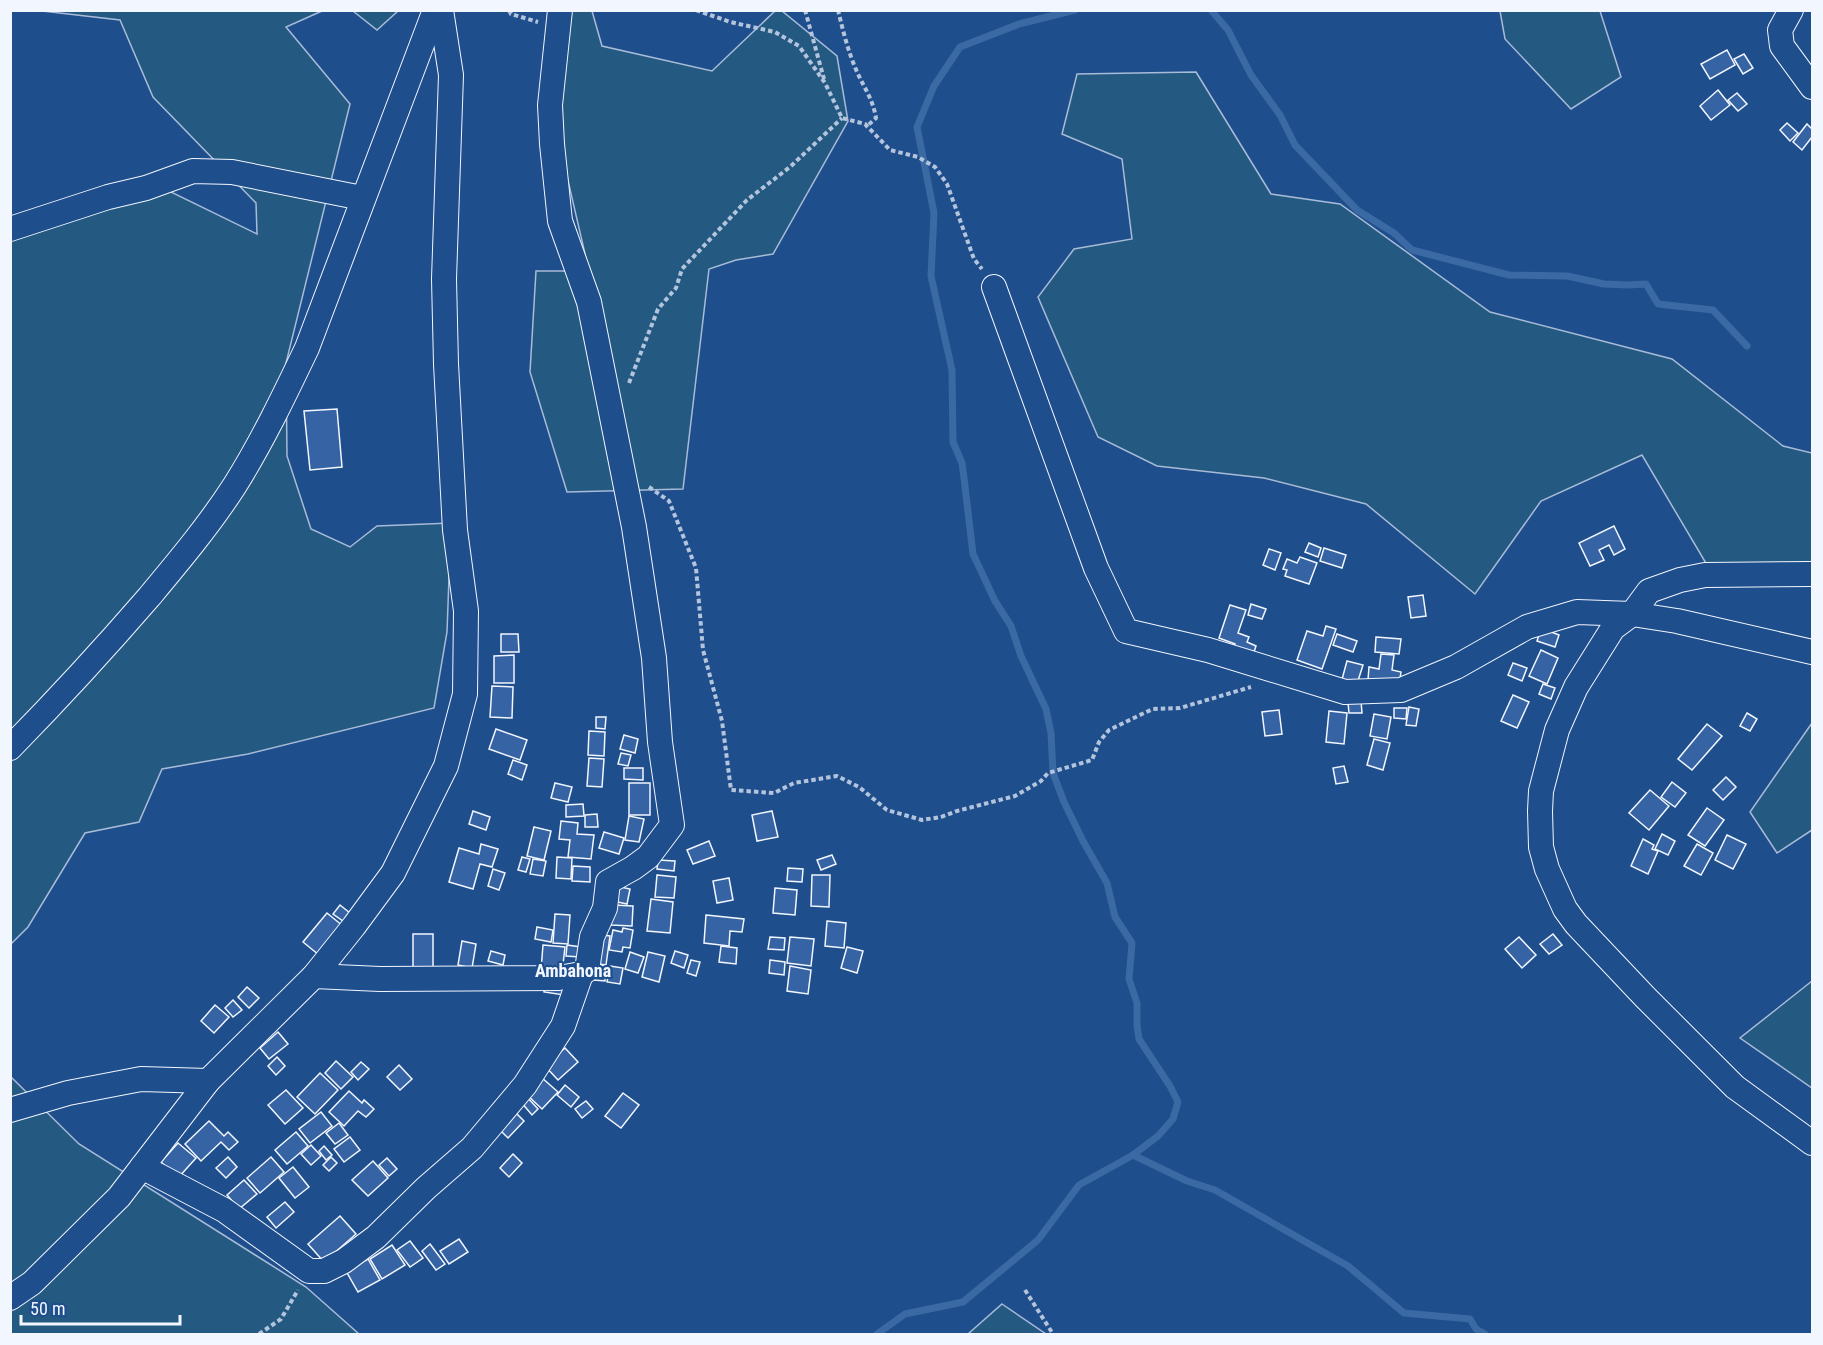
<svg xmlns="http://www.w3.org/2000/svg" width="1823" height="1345" font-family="'Roboto Condensed',sans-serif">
  <rect width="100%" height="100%" fill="#1f4e8c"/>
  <g fill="#245a82" stroke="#a8bbd7" stroke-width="1.5">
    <polygon points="42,11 322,11 286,27 350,104 286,363 287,456 311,529 350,547 377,526 451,523 447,632 434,708 248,754 162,769 139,822 85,833 28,927 11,944 11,237 165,189 257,234 256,203 153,97 120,20"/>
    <polygon points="353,11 398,11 377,30"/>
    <polygon points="561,11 592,11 602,46 712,71 775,11 782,11 837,56 848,121 773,254 736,260 709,269 683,489 567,492 530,372 536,271 589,271 556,129"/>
    <polygon points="1500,11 1600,11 1621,77 1571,109 1505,39"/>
    <polygon points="1196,72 1271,194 1340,204 1490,312 1672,359 1783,446 1812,453 1812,562 1707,565 1642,455 1541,501 1475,594 1366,504 1264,478 1157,466 1098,437 1038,297 1074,249 1132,239 1122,159 1062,134 1077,74"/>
    <polygon points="1812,723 1812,830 1777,853 1750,812"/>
    <polygon points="1812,981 1812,1088 1740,1038"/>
    <polygon points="10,1076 79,1144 306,1287 359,1334 11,1334"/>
    <polygon points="1002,1304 1046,1334 968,1334"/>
  </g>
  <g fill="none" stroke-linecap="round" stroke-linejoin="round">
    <g stroke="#3b69a3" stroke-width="7">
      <polyline points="1211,10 1228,30 1251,75 1280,115 1295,145 1357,210 1394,233 1412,250 1509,275 1567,276 1604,284 1628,285 1646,284 1658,304 1713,310 1747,346"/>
      <polyline points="1133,1155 1187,1181 1215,1190 1348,1266 1404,1313 1470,1319 1476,1329 1485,1334"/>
      <polyline points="877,1334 905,1314 963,1302 1038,1240 1079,1185 1133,1155 1158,1136 1173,1119 1178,1102 1170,1086 1139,1039 1137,1025 1137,1003 1129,979 1132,943 1115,917 1107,883 1083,841 1064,802 1053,773 1051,733 1046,709 1021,656 1011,626 995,601 973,554 964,478 962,463 953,442 952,370 931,276 934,213 917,127 934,86 960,47 1019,24 1075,10"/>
    </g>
  </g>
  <g fill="#3563a3" stroke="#f2f6ff" stroke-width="1.5">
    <polygon points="1727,50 1735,65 1710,79 1701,64"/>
    <polygon points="1744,54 1753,68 1743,74 1734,59"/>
    <polygon points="1718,90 1730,105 1711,120 1700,106"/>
    <polygon points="1737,93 1747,104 1738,111 1728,100"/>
    <polygon points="1787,123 1798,133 1790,141 1780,130"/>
    <polygon points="1807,124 1812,129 1812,137 1802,150 1793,142"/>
    <polygon points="337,409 342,467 310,470 304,411"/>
    <polygon points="1614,526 1625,549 1614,555 1609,545 1599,550 1604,560 1590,566 1579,543"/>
    <polygon points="1309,543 1321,548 1318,557 1305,552"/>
    <polygon points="1324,548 1346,555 1342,568 1320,561"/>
    <polygon points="1269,549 1281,553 1275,570 1263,565"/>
    <polygon points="1300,557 1317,563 1309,584 1285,576 1287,570 1283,569 1287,559 1297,563"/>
    <polygon points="1423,595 1426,616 1411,618 1408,597"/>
    <polygon points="1251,604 1266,609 1262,619 1248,615"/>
    <polygon points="1230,605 1246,610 1238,633 1249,637 1247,642 1256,646 1253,655 1233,648 1235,644 1219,638"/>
    <polygon points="1326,626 1336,629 1322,669 1297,660 1307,631 1323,636"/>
    <polygon points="1541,628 1559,635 1555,647 1537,641"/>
    <polygon points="501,634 518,634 519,652 501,652"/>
    <polygon points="1337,634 1357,641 1353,652 1333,645"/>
    <polygon points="1376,637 1401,639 1399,654 1375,652"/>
    <polygon points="1541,650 1558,658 1547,684 1529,676"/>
    <polygon points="1381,654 1394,655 1392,670 1401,672 1399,685 1368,680 1369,667 1379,669"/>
    <polygon points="514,655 514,683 494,683 494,656"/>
    <polygon points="1347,661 1363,665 1356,687 1341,683"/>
    <polygon points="1513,663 1527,668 1522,681 1508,675"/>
    <polygon points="1543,684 1555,688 1551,699 1539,694"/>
    <polygon points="492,686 513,687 512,718 490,717"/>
    <polygon points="1513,695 1529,702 1517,728 1501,721"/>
    <polygon points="1361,701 1362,713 1349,713 1348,703"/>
    <polygon points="1409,707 1419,709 1416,726 1406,725"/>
    <polygon points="1394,708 1407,708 1406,719 1394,718"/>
    <polygon points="1279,710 1282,734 1265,736 1262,712"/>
    <polygon points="1329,711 1347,713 1344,744 1326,742"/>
    <polygon points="1747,713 1757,719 1750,731 1740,726"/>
    <polygon points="1374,714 1391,717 1387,739 1370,736"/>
    <polygon points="596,717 606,717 605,729 596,728"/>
    <polygon points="1707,724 1722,736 1692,770 1678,759"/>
    <polygon points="496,729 527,740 520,760 489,749"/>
    <polygon points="589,731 605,732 604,756 588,755"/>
    <polygon points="624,735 638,739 635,753 620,749"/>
    <polygon points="1374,739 1390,743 1383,770 1367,765"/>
    <polygon points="621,753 631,755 628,766 618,764"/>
    <polygon points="589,758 604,759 602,787 587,786"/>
    <polygon points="513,760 527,765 522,780 508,774"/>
    <polygon points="1344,766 1348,782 1336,784 1333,768"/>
    <polygon points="624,768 643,768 643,780 624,779"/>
    <polygon points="1726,777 1736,787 1723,800 1713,790"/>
    <polygon points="1672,782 1686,793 1675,807 1661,797"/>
    <polygon points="555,783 572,787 568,802 551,798"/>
    <rect x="629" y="783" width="21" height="32"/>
    <polygon points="1650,790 1669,806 1649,830 1629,813"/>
    <polygon points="583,804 584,816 566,817 566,805"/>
    <polygon points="1707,808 1724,820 1705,846 1688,835"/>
    <polygon points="473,811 490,817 486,830 469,824"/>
    <polygon points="772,811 778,837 757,841 752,815"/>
    <polygon points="597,814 598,827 585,827 585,815"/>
    <polygon points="629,816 644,819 639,842 625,840"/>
    <polygon points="561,821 578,823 577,834 594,835 591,859 568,857 570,840 559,839"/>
    <polygon points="534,827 551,831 544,860 527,856"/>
    <polygon points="604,832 624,838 619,854 599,848"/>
    <polygon points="1662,834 1675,841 1668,855 1655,849"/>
    <polygon points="1727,835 1746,844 1733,869 1715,860"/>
    <polygon points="1643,839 1654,845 1652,849 1658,851 1648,874 1631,866"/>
    <polygon points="709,841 715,856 693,864 687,850"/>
    <polygon points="481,844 498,849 492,867 480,864 473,889 449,882 459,848 479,854"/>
    <polygon points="1697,844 1713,853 1701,875 1684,866"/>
    <polygon points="832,855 836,864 821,870 817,860"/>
    <polygon points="522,857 530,859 526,872 518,870"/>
    <polygon points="557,857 572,858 571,879 556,878"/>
    <polygon points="533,859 546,861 543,876 530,874"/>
    <polygon points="658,860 675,861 674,871 657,869"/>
    <polygon points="573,866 590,867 590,882 572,881"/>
    <polygon points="788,868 803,869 802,882 787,881"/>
    <polygon points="493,869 505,873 499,890 488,886"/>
    <polygon points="657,875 676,877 674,898 655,897"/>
    <polygon points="812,875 830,875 829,907 811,906"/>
    <polygon points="729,878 733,900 717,903 713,881"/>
    <polygon points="616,886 630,889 627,904 613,901"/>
    <polygon points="775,888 797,890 795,915 773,913"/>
    <polygon points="651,899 673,902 670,933 647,931"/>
    <polygon points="340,905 350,913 343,921 333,914"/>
    <polygon points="613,905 633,906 632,926 611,925"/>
    <polygon points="327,913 343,926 319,955 303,942"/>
    <polygon points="555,914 570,915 568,944 553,943"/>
    <polygon points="706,915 744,919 742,932 730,931 729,946 704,943"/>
    <polygon points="827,921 846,923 844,948 825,946"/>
    <polygon points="537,927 553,930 551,942 535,939"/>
    <polygon points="623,928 633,930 630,948 623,947 622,952 609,950 613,930 622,932"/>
    <polygon points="413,934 433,934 433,969 413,968"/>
    <polygon points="596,934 610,936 606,965 592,963"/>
    <polygon points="1553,934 1562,945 1549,954 1540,944"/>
    <polygon points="770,937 785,938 784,950 768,949"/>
    <polygon points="790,937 814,939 811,966 787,963"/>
    <polygon points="1519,937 1536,955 1522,968 1505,949"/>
    <polygon points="462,941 476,944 472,968 458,965"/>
    <polygon points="543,945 565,947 562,973 541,970"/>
    <polygon points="567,945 581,947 580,957 566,956"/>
    <polygon points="721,946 737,948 736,964 719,962"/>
    <polygon points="847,947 863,951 857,973 841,968"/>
    <polygon points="491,951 505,955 503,965 488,961"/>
    <polygon points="675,951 688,955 684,968 671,963"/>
    <polygon points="630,952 644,957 638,973 625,969"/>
    <polygon points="648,952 665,956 659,982 642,977"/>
    <polygon points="691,960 700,962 696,976 687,973"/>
    <polygon points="770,960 785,962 784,975 769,973"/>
    <polygon points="595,965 606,966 605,981 594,980"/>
    <polygon points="610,966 623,968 620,984 607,982"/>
    <polygon points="790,966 811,970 808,994 787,991"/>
    <polygon points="546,982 565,985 564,995 544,992"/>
    <polygon points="247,987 259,998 249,1008 238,997"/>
    <polygon points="233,1000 242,1010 233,1017 225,1008"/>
    <polygon points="215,1005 229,1017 214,1033 201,1021"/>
    <polygon points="278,1032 288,1044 269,1059 260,1048"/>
    <polygon points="565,1048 578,1062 558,1080 545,1066"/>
    <polygon points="277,1057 285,1066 276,1075 268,1066"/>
    <polygon points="336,1061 353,1077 341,1089 325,1073"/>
    <polygon points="361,1062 369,1069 358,1080 351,1072"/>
    <polygon points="399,1065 412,1079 400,1090 387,1077"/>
    <polygon points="320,1073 338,1090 315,1114 297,1097"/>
    <polygon points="541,1077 558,1092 542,1109 526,1094"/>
    <polygon points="565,1085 579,1097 571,1107 557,1095"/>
    <polygon points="286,1090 303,1108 285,1124 268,1105"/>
    <polygon points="349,1091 362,1103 364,1100 374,1109 366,1117 358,1111 344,1126 329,1112"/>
    <polygon points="623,1093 639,1105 621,1128 605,1116"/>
    <polygon points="527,1097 538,1109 532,1115 521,1102"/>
    <polygon points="586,1101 593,1109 582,1118 575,1109"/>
    <polygon points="513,1110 524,1121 508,1138 496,1126"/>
    <polygon points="321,1112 332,1126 310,1143 299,1129"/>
    <polygon points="209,1121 224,1136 228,1132 238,1142 229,1150 221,1142 201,1161 185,1144"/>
    <polygon points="339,1123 348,1135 335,1144 326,1133"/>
    <polygon points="296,1132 308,1146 287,1164 275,1150"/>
    <polygon points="350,1137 360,1150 344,1162 334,1149"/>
    <polygon points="178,1143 196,1158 178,1178 161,1162"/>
    <polygon points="311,1145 321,1156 311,1165 301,1154"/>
    <polygon points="324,1146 332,1155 326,1160 319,1151"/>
    <polygon points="513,1154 522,1163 509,1177 500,1168"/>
    <polygon points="228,1157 237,1167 226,1178 216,1168"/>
    <polygon points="271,1157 284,1172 260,1193 247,1178"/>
    <polygon points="331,1157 337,1163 329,1171 323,1165"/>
    <polygon points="387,1158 397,1169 389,1176 379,1165"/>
    <polygon points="373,1161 388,1178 368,1196 352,1180"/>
    <polygon points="293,1167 309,1187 295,1198 279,1178"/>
    <polygon points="244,1180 257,1194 239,1209 227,1195"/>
    <polygon points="285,1202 294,1212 276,1228 267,1217"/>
    <polygon points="340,1216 356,1234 324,1262 308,1244"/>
    <polygon points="459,1239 468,1252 449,1264 440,1251"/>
    <polygon points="410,1241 423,1258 410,1267 397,1250"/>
    <polygon points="430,1244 445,1264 436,1270 422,1251"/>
    <polygon points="392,1245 405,1265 382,1279 370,1259"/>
    <polygon points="368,1259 380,1280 358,1292 346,1271"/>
  </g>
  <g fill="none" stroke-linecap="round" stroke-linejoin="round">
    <defs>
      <g id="minor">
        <polyline points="1791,10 1780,30 1782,46 1812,87"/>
        <polyline points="10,229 108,197 146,188 193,171 232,172 362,198"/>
        <polyline points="994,287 1096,568 1126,631 1208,650 1345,692 1401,690 1456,667 1527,627 1577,612 1632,614 1677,621 1812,652"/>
        <polyline points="1812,574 1705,575 1680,580 1649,591 1632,614 1613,628 1576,687 1557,730 1541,791 1540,811 1541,847 1547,869 1565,909 1576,924 1645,997 1735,1087 1812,1143"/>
        <path d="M10,748C58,699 104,649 149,597C179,561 210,524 235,485C262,442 285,394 307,348L435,10"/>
        <polyline points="314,976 380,979 559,978 581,974 587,970 592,937 605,908 608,882 633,868 648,857 672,825 660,742 654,658 634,527 589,302 560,221 552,144 550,105 560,10"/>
        <polyline points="10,1110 68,1093 141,1079 208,1081"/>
        <polyline points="142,1167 224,1210 309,1271 324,1271 344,1261 376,1237 426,1188 472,1148 525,1085 563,1026 581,974"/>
        <polyline points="10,1298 32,1283 119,1197 208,1081 314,976 354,926 393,873 446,766 465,694 466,611 455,530 446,364 444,279 451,75 441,10"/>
      </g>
    </defs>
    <use href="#minor" stroke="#f2f6ff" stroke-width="26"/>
    <g stroke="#b3c4dc" stroke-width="4" stroke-dasharray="4.5 3" stroke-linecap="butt">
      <polyline points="509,10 511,14 538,22"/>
      <polyline points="696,10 730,22 775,32 799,46 825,83 842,118 865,124 890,150 918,157 935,167 947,184 974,259 982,269"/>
      <polyline points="805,10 824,79"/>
      <path d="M838,10C843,31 849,55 858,74C865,89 873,100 876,118L867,126"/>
      <polyline points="629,383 658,309 676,288 682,269 747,200 790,167 842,118"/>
      <polyline points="649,487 669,501 696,568 703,650 722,721 731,790 774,793 794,783 837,776 859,787 887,810 922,820 941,817 957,811 1015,796 1041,781 1048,773 1092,760 1099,742 1109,730 1142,714 1153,709 1180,708 1251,687"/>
      <polyline points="1025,1290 1053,1334"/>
      <polyline points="259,1334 281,1319 298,1290"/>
    </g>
    <use href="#minor" stroke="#1f4e8c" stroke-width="24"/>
  </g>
  <g text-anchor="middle" stroke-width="4.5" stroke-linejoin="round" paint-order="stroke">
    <g font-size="18" font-weight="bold" fill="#f2f6ff" stroke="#1f4e8c">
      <text x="573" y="977">Ambahona</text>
    </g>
  </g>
  <rect width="1823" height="1345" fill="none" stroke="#f2f6ff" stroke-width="24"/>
  <path d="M21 1315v9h159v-9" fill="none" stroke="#f2f6ff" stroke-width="3"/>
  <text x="30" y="1315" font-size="18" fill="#f2f6ff" stroke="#1f4e8c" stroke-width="4.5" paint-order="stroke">50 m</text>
</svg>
